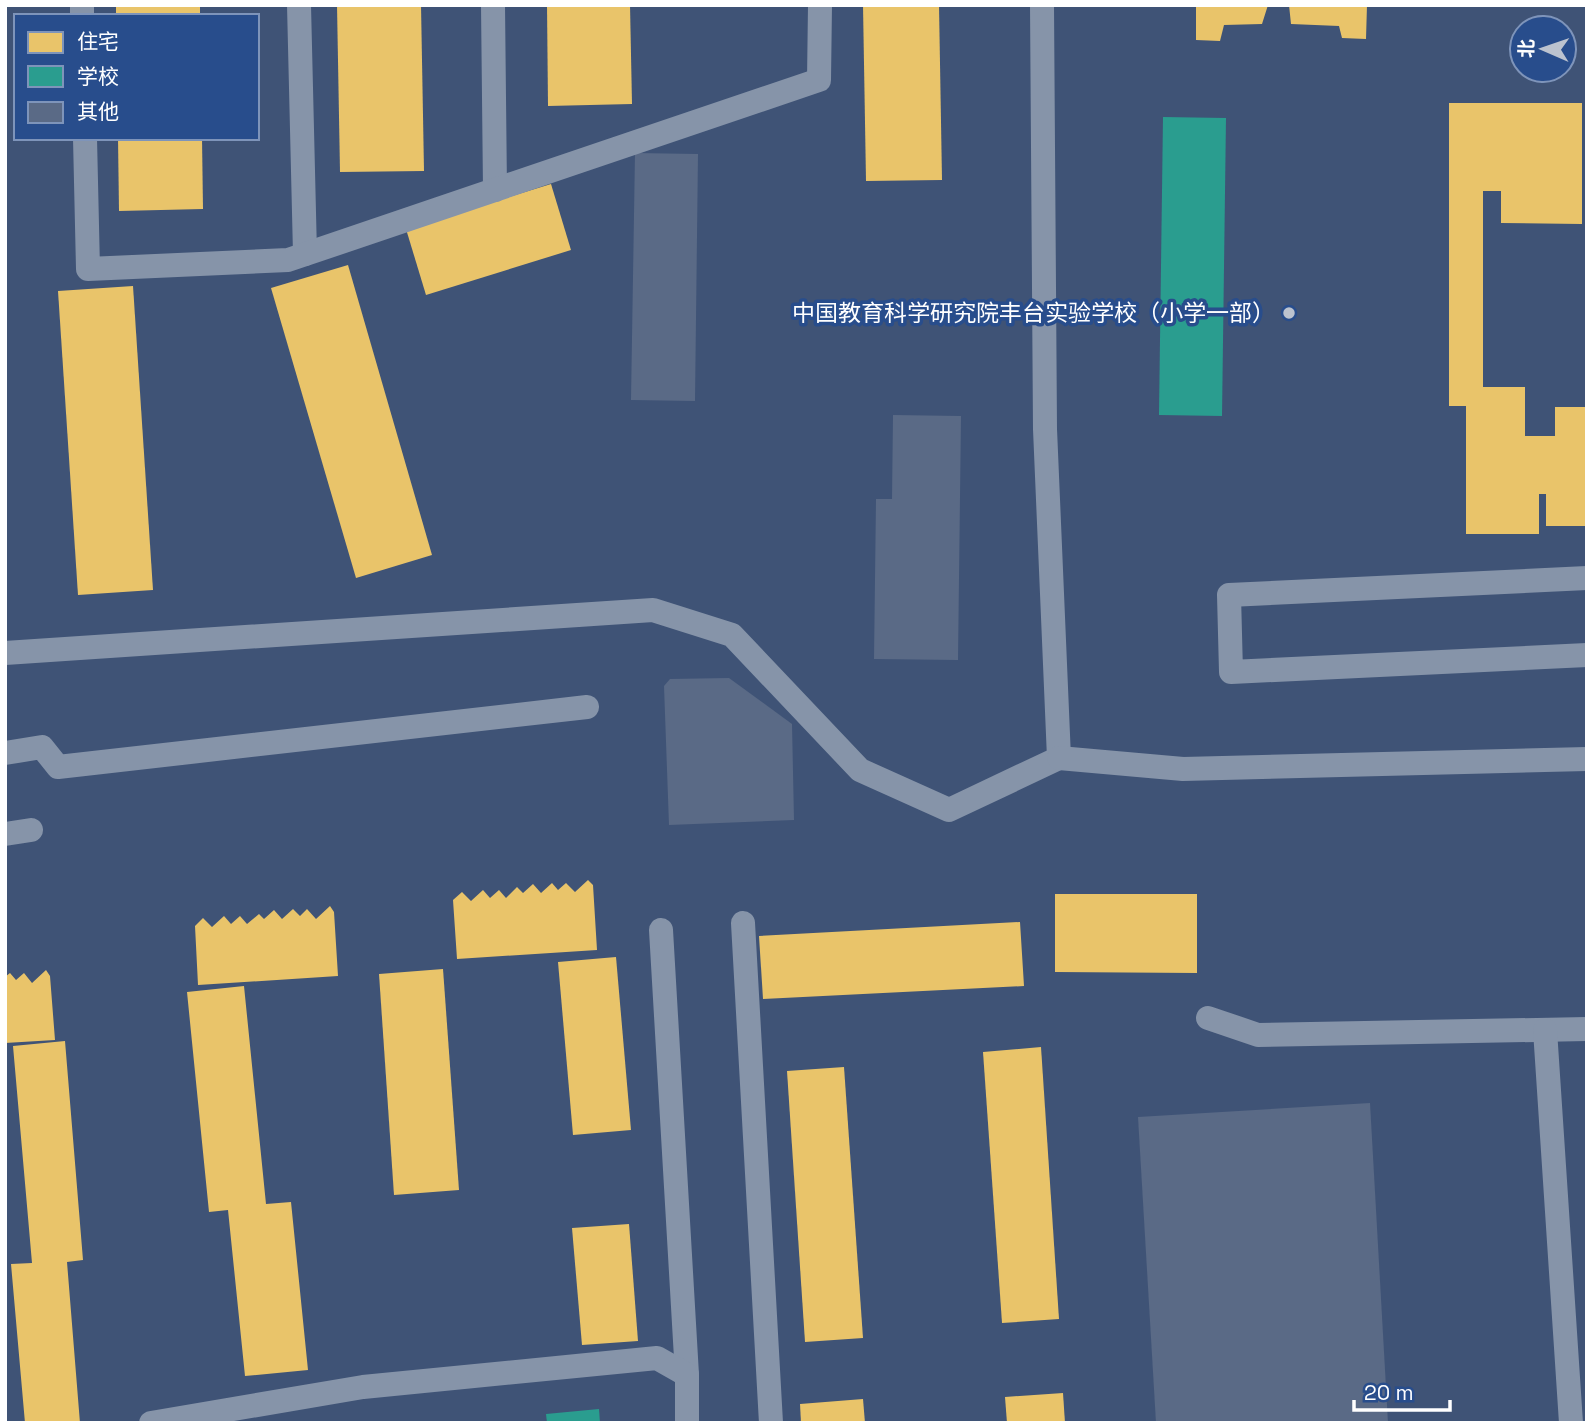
<svg xmlns="http://www.w3.org/2000/svg" width="1592" height="1428" font-family="'Space Grotesk','Noto Sans SC',sans-serif">
  <rect width="100%" height="100%" fill="#3f5376"/>
  <g fill="#e9c46a">
    <rect x="116" y="5" width="84" height="11"/>
    <polygon points="337,5 421,5 424,171 340,172"/>
    <polygon points="547,5 630,5 632,104 548,106"/>
    <polygon points="863,5 939,5 942,180 866,181"/>
    <polygon points="1196,5 1268,5 1262,24 1224,25 1220,41 1196,40"/>
    <polygon points="1289,5 1367,5 1366,39 1342,38 1339,26 1291,24"/>
    <polygon points="1449,103 1582,103 1582,224 1501,223 1501,191 1483,191 1483,387 1525,387 1525,436 1555,436 1555,407 1587,407 1587,526 1546,526 1546,494 1539,494 1539,534 1466,534 1466,406 1449,406"/>
    <polygon points="118,138 202,138 203,209 119,211"/>
    <polygon points="551,184 571,250 426,295 406,229"/>
    <polygon points="348,265 432,555 356,578 271,288"/>
    <polygon points="133,286 153,590 78,595 58,291"/>
    <polygon points="588,880 593,885 597,950 457,959 453,900 462,892 471,901 483,890 490,898 499,890 506,898 517,887 523,893 533,884 541,893 552,883 558,890 566,883 575,892"/>
    <polygon points="1055,894 1197,894 1197,973 1055,972"/>
    <polygon points="330,906 334,912 338,976 198,985 195,926 203,918 212,927 224,916 231,924 240,916 247,924 259,914 264,919 274,910 282,919 293,909 300,916 307,909 316,919"/>
    <polygon points="1020,922 1024,986 763,999 759,936"/>
    <polygon points="616,957 631,1130 573,1135 558,962"/>
    <polygon points="443,969 459,1190 394,1195 379,974"/>
    <polygon points="46,970 50,976 55,1040 5,1043 5,977 10,973 16,980 24,973 32,983"/>
    <polygon points="244,986 266,1204 291,1202 308,1370 245,1376 228,1210 209,1212 187,992"/>
    <polygon points="65,1041 83,1260 67,1262 80,1423 25,1423 11,1264 32,1263 13,1046"/>
    <polygon points="1041,1047 1059,1319 1002,1323 983,1052"/>
    <polygon points="844,1067 863,1338 805,1342 787,1071"/>
    <polygon points="629,1224 638,1341 582,1345 572,1228"/>
    <polygon points="1063,1393 1065,1423 1007,1423 1005,1397"/>
    <polygon points="863,1399 865,1423 801,1423 800,1404"/>
  </g>
  <g fill="#2a9d8f">
    <polygon points="1163,117 1226,118 1222,416 1159,415"/>
    <polygon points="599,1409 600,1423 547,1423 546,1414"/>
  </g>
  <g fill="#5a6a86">
    <polygon points="635,153 698,154 695,401 631,400"/>
    <polygon points="893,415 961,416 958,660 874,659 876,499 892,499"/>
    <polygon points="729,678 792,724 794,820 669,825 664,686 670,679"/>
    <polygon points="1370,1103 1388,1423 1156,1423 1138,1117"/>
  </g>
  <g fill="none" stroke-linecap="round" stroke-linejoin="round">
    <g stroke="#8694a9" stroke-width="24">
      <polyline points="82,5 82,16"/>
      <polyline points="299,5 305,254"/>
      <polyline points="493,5 495,190"/>
      <polyline points="85,138 88,269 288,260 819,80 820,5"/>
      <polyline points="1587,578 1229,595 1231,672 1587,655"/>
      <polyline points="5,653 653,610 732,635 860,770 949,810 1059,758 1045,429 1042,5"/>
      <polyline points="5,753 42,747 58,767 587,707"/>
      <polyline points="1059,758 1183,769 1587,759"/>
      <polyline points="5,834 31,830"/>
      <polyline points="743,923 771,1423"/>
      <polyline points="661,930 687,1375"/>
      <polyline points="1208,1018 1258,1035 1587,1029"/>
      <polyline points="1545,1030 1571,1423"/>
      <polyline points="151,1423 363,1387 657,1358 687,1375 687,1423"/>
    </g>
  </g>
  <circle fill="#bcc3cf" stroke="#284d8c" stroke-width="2.5" cx="1289" cy="313" r="7"/>
  <g text-anchor="middle" stroke-width="7" stroke-linejoin="round" paint-order="stroke">
    <g font-size="23" fill="#fff" stroke="#284d8c" text-anchor="end">
      <text x="1275" y="321">中国教育科学研究院丰台实验学校（小学一部）</text>
    </g>
  </g>
  <rect width="1592" height="1428" fill="none" stroke="#ffffff" stroke-width="14"/>
  <rect x="14" y="14" width="245" height="126" fill="#284d8c" stroke="#7e94ba" stroke-width="2"/>
  <rect x="28" y="32" width="35" height="21" fill="#e9c46a" stroke="#7e94ba" stroke-width="2"/>
  <text x="77" y="49" font-size="21" fill="#ffffff">住宅</text>
  <rect x="28" y="66" width="35" height="21" fill="#2a9d8f" stroke="#7e94ba" stroke-width="2"/>
  <text x="77" y="84" font-size="21" fill="#ffffff">学校</text>
  <rect x="28" y="102" width="35" height="21" fill="#5a6a86" stroke="#7e94ba" stroke-width="2"/>
  <text x="77" y="119" font-size="21" fill="#ffffff">其他</text>
  <g transform="translate(1543 49) rotate(272)"><circle r="33" fill="#284d8c" stroke="#7e94ba" stroke-width="2"/>
  <path d="M0-5L12 26L0 18L-12 26Z" fill="#bcc3cf"/>
  <text y="-10" font-size="19" font-weight="bold" text-anchor="middle" fill="#ffffff">北</text>
  </g>
  <path d="M1354 1400v10h96v-10" fill="none" stroke="#ffffff" stroke-width="3.5"/>
  <text x="1364" y="1400" font-size="21" fill="#ffffff" stroke="#284d8c" stroke-width="5" paint-order="stroke">20 m</text>
</svg>
